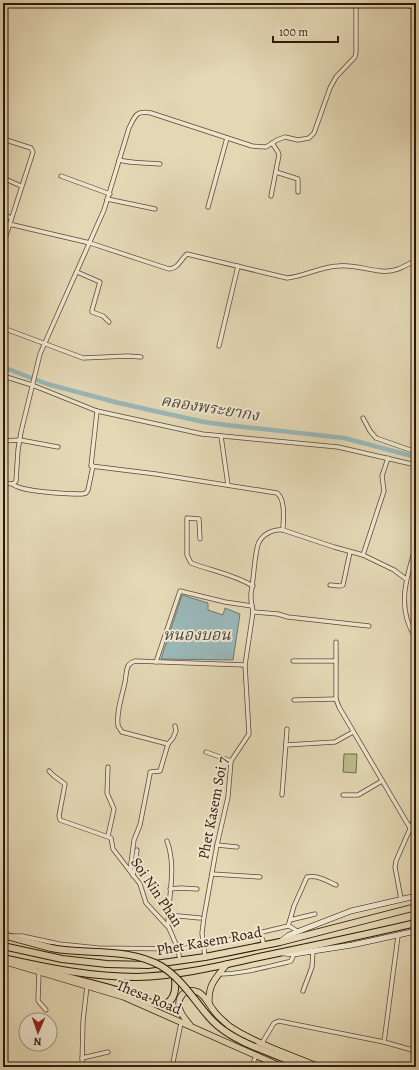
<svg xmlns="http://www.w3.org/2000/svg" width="419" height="1070" font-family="Alegreya,'Noto Serif Thai',serif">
  <rect width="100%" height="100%" fill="#e3d7b4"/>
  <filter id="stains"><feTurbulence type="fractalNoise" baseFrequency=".005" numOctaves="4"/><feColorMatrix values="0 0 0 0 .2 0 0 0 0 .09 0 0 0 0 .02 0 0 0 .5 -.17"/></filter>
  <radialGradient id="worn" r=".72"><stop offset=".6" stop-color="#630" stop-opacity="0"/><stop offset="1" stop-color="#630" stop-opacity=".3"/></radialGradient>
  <polygon fill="#babd89" stroke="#756b49" points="344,754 357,754 356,773 343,772"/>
  <polygon fill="#99b7b7" stroke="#6f7871" points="182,595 208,603 208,610 223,615 225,608 240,614 233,660 161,659"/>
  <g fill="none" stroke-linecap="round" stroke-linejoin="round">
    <polyline stroke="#99b7b7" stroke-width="4.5" points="3,367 47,384 119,403 159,412 204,422 226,425 344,438 416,457"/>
    <defs>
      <g id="street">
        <polyline points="400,3 416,8"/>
        <polyline points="3,139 31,148 33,152 3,245"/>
        <path d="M119,160C133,164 146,162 160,164"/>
        <polyline points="276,172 298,179 298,192"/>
        <polyline points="61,176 110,194"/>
        <polyline points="3,178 21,186"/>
        <polyline points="271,196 279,155 278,152 272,143"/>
        <polyline points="107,199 155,209"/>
        <polyline points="208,207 227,138"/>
        <polyline points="3,214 11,218"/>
        <path d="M9,224L90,243L169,269C179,268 180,260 187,254L287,278C305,276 320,267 338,266C354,264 366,270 381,271C394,273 405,266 416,260"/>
        <polyline points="77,272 100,282 92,310 92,312 103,316 109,322"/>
        <polyline points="3,328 83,358 128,356 141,357"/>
        <polyline points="219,346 238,266"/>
        <path d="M3,376L32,385L97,411L91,466L156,474L277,493C286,500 283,520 283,530"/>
        <polyline points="97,411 202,434 338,447 416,465"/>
        <polyline points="363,418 370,431 376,438 416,452"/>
        <polyline points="221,436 228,485"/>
        <polyline points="3,441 20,440 58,447"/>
        <path d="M3,483L13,484L16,481L18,450L21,432L40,354L104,210L129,128C135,116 136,110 151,113L252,146L266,147L277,140L285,137L298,140L309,138L314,133L330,88L336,77L355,57L356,52V3"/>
        <path d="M13,484C20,492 70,494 82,494L86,493L88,490L93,466"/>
        <path d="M200,539L199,519L187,518V555L191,563C212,571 233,574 253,586"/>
        <path d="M416,546C406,578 396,609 416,638"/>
        <polyline points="363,555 384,491 382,476 388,458"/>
        <polyline points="330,585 340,586 343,585 350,552"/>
        <polyline points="253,612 278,614 288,617 369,626"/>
        <polyline points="336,642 336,699 339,707 410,828"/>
        <polyline points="293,661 336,661"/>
        <polyline points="156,662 180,591 225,602 252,606"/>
        <polyline points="294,700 336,699"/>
        <path d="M168,744L122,732L118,726C116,711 122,697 125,682C126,677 126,671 128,666C130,663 132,662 135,661L245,665"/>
        <polyline points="286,745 335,742 353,732"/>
        <polyline points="206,752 231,761"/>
        <polyline points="108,767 107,793 114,809 108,836"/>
        <polyline points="49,771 54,776 65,784 59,816 60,820 111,838 113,849 140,884 146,903 169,928 178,949 180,961"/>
        <polyline points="282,795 287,729"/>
        <polyline points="343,795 358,795 382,781"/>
        <path d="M167,841C177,868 168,897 168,925"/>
        <polyline points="217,845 237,847"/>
        <polyline points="130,871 134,840 140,825 150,774 150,772 160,771 168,744 173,738 176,731 175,726"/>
        <polyline points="212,874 260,877"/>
        <polyline points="133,876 137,850"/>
        <polyline points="170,889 181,888 197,889"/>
        <polyline points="401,899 395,867 396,861 416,815"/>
        <polyline points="168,915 200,918"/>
        <path d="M290,920L294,906L307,877C318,875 327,881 336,885"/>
        <polyline points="288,926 291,927 297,931"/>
        <polyline points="260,932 264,945"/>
        <polyline points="13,936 22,936 59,944 98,948 178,949 203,946 288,926 290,920 315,914"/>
        <path d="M205,957L202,933L204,917L217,845L228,797L231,761L249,734L245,665L253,612L251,600V593C254,580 254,553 259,542C264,533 274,529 283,530L334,547L363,555L394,570L406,579"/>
        <polyline points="39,973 38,1000 39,1002 46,1010"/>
        <path d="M219,974C242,974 266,967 288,962L291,961L294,954"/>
        <polyline points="303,991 312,967 313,951"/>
        <polyline points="384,1042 398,936"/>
        <polyline points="262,1043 274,1023 279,1021 384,1042 416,1051"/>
        <polyline points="82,1058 108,1052"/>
        <polyline points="80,1067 82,1065 83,1021 87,986"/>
        <polyline points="172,1067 181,1023"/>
        <polyline points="252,1067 256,1055"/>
      </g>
      <g id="secondary">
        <polyline points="280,942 289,935 351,911 416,896"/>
        <polyline points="283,953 294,954 352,945 416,931"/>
      </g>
      <g id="primary">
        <polyline points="3,961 124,997 282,1067"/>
        <path d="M209,1003C208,984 216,978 227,964"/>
        <path d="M190,1025C186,1020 182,1016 180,1010C176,997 185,987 198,992C206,996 209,1005 214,1011C218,1017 224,1021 229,1026C254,1043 291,1055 319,1067"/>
      </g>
      <g id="highway">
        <polyline points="3,935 51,948"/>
        <polyline points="3,946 62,959 107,964 148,965 205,957 280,942 416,907"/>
        <path d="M3,958C47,968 92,977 137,977C179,976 219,966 259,957C312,946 364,935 416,923"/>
        <path d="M43,970C74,980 105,985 135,996C143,999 155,1007 164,1004C175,1001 176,988 175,978"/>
        <polyline points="255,1047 305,1067"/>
      </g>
    </defs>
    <use href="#street" stroke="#5d4834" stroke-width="5"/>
    <use href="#secondary" stroke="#301909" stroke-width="6"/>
    <use href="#primary" stroke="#301909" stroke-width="7"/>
    <use href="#highway" stroke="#301909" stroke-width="8"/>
    <use href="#street" stroke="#ede5ce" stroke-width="3.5"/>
    <use href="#secondary" stroke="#ede5ce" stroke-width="5"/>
    <use href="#primary" stroke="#e3d7b4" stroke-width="5.5"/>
    <use href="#highway" stroke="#e3d7b4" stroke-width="6"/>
    <defs>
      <path id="highway-bridge" d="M51,948C87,955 127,947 161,966C181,978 194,1000 209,1017C221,1031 238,1040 255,1047"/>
    </defs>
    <use href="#highway-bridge" stroke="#301909" stroke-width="8" stroke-linecap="butt"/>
    <use href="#highway-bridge" stroke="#e3d7b4" stroke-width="6"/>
  </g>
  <g text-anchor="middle" stroke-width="4" stroke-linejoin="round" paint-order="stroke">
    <g font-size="15" fill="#301909" stroke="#ede5ce">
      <text transform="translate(213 808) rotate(-79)" y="5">Phet Kasem Soi 7</text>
      <text transform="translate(157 892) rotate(56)" y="5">Soi Nin Phan</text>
      <text transform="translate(209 941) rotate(-10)" y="5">Phet Kasem Road</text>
      <text transform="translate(149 997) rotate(22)" y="5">Thesa Road</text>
    </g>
    <g font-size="16" font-style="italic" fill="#50483d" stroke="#ede5ce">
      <text transform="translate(210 407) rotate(9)" y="6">คลองพระยากง</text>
      <text x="197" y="640">หนองบอน</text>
    </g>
  </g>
  <rect width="419" height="1070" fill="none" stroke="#e3d7b4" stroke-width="16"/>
  <rect x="4" y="4" width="411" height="1062" fill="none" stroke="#301909" stroke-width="2"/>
  <rect x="8" y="8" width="403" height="1054" fill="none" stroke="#301909"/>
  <g transform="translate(38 1032) rotate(182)"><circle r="19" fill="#ede5ce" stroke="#a1937f"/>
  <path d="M0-3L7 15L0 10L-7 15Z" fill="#8f2418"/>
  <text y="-6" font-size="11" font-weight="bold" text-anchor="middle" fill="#301909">N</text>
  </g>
  <path d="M273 36v6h65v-6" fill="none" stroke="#301909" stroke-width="2"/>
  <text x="279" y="36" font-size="12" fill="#301909" stroke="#ede5ce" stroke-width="3" paint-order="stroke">100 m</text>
  <rect width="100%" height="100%" filter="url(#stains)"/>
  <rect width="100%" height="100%" fill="url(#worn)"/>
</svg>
